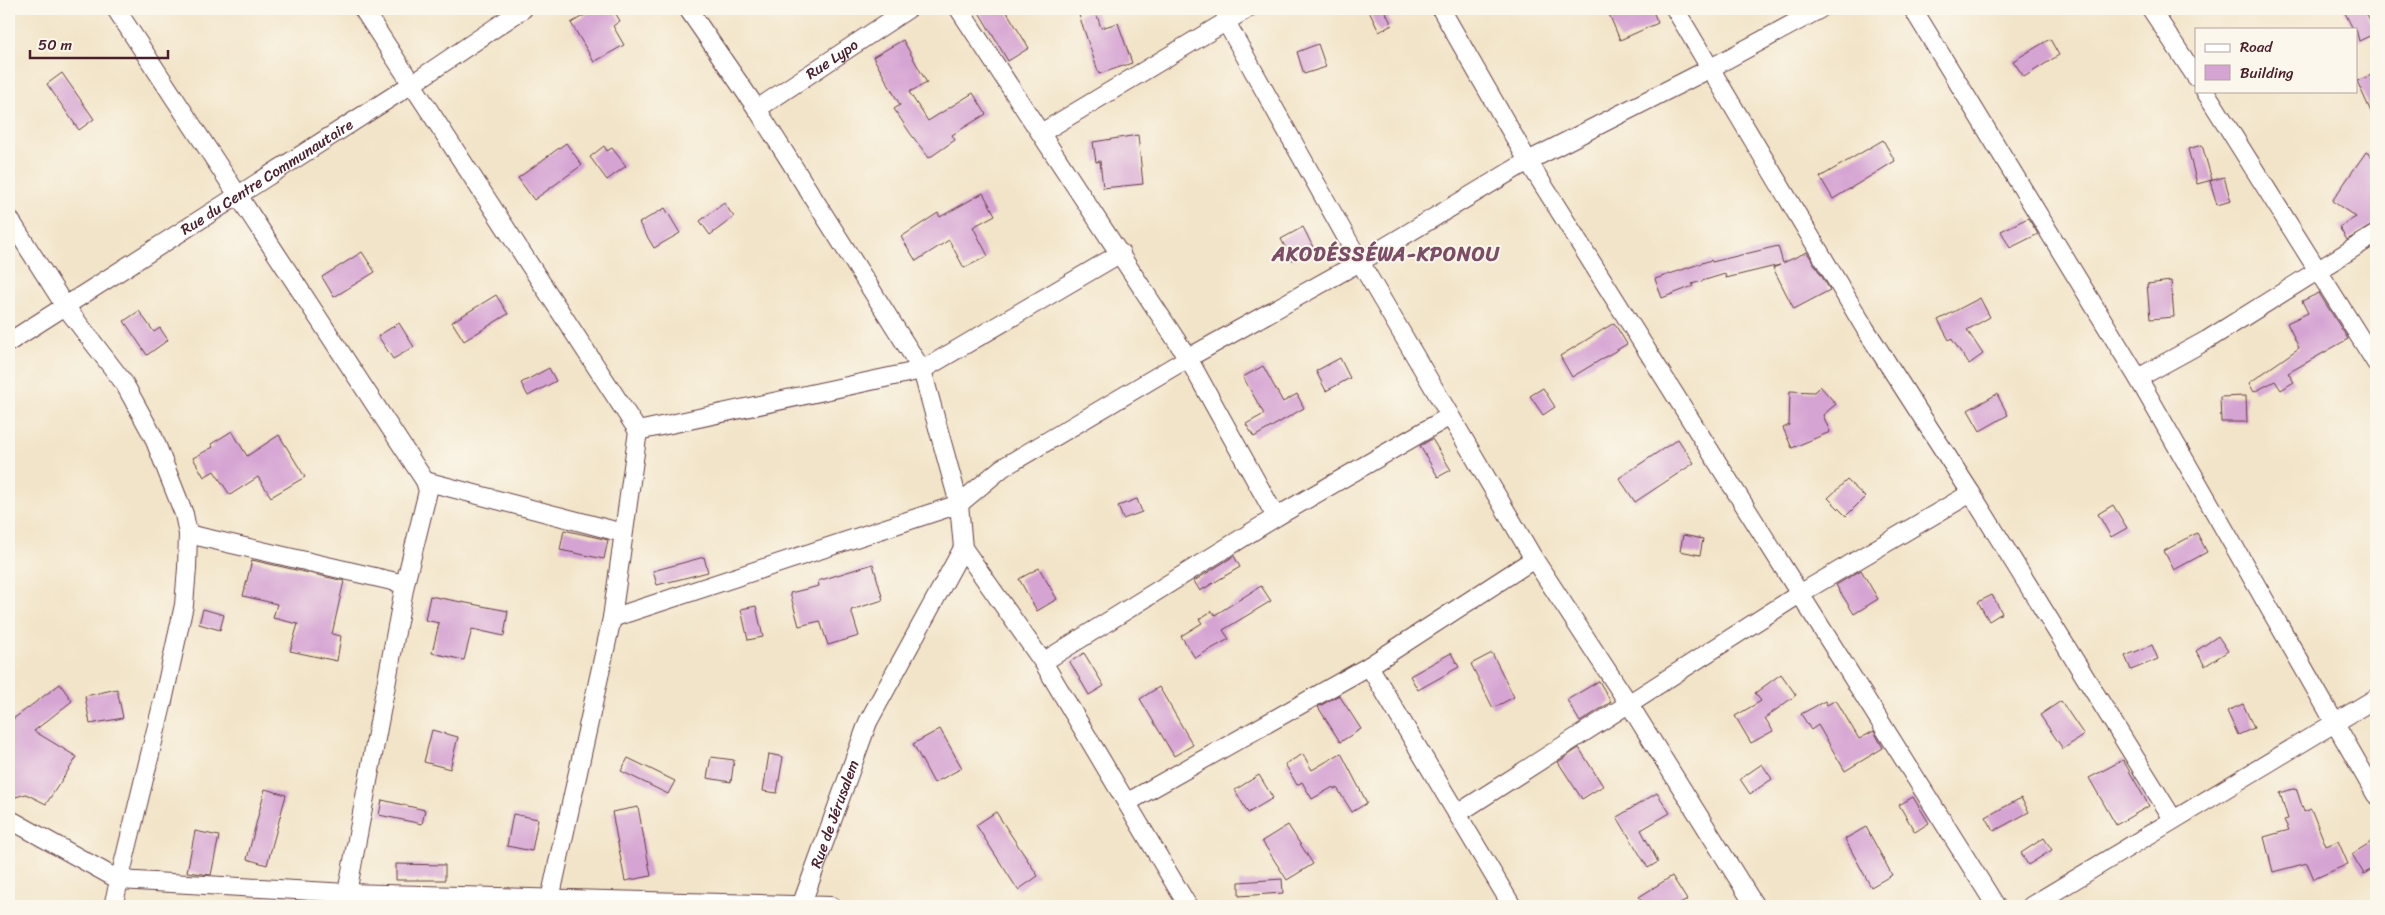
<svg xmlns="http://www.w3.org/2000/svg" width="2385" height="915" font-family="Sriracha,sans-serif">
  <rect width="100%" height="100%" fill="#fbf7ec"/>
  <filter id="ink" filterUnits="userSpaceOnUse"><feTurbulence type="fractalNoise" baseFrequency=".02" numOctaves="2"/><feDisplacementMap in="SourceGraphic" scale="10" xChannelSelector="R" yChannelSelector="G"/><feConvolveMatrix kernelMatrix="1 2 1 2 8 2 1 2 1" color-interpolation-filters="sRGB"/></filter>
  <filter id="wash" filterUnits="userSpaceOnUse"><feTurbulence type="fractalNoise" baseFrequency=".0096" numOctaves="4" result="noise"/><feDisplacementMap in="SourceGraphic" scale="20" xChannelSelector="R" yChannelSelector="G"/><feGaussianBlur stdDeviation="1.12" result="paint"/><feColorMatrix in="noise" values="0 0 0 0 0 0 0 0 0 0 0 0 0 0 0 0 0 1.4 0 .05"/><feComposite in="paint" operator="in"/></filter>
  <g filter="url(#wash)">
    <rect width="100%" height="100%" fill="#f2e4c8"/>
    <g id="blocks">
      <g fill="#d6a4d3">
        <polygon points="595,9 613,9 620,21 613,26 624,45 594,62 571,23"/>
        <polygon points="977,9 1005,9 1029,48 1008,61"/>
        <polygon points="1095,9 1101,28 1118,23 1132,63 1099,74 1079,15"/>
        <polygon points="1368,9 1384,9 1392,25 1379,32"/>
        <polygon points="1621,9 1652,9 1658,23 1620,40 1609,14"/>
        <polygon points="2343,9 2364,9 2376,33 2359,41 2356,29 2353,29"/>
        <polygon points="2050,39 2059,55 2024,77 2013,61"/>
        <polygon points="903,40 927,83 909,92 928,121 973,93 986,114 952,135 955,140 929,158 910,133 894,109 900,105 873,57"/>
        <polygon points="1318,44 1326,67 1304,74 1297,52"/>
        <polygon points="62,73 94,119 79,130 47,84"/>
        <polygon points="2376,73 2376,123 2357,81"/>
        <polygon points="1138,135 1143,184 1103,188 1100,161 1096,162 1093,142"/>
        <polygon points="1883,140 1895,161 1833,199 1820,177"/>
        <polygon points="566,143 582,165 534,200 518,178"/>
        <polygon points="2202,145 2212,180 2197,184 2188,149"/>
        <polygon points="604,146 607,151 612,148 626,166 607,180 590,157"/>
        <polygon points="2366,152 2376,159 2376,223 2347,240 2339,227 2356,217 2332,201"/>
        <polygon points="2224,177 2231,201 2217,205 2210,181"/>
        <polygon points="983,193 995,215 973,227 988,256 964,268 949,240 916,261 901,237 938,213 940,217"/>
        <polygon points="724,203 734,217 710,235 700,221"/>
        <polygon points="665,208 680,233 654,248 639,223"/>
        <polygon points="2028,218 2038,234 2010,248 2001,231"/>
        <polygon points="1303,227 1314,249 1292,260 1281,239"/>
        <polygon points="1778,246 1783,263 1807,252 1830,290 1794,309 1773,268 1780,265 1726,278 1725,274 1692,284 1693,286 1662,298 1655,279 1711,260 1712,262"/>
        <polygon points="362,252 375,272 334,297 322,277"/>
        <polygon points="2171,281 2174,317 2150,319 2147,284"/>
        <polygon points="2319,293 2348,339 2288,373 2294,382 2281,390 2275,381 2254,392 2249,383 2299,348 2287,323 2308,313 2302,301"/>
        <polygon points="496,295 508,314 464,341 452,322"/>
        <polygon points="1980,298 1990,317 1967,330 1983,354 1969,364 1951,338 1949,340 1938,320"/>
        <polygon points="139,311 154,332 160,328 168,340 147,355 124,321"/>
        <polygon points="399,323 414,347 393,359 378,336"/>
        <polygon points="1614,323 1627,344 1572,377 1560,356"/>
        <polygon points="1340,358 1350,378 1326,391 1316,371"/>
        <polygon points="1263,366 1283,402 1297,394 1304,408 1254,437 1246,424 1264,414 1243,377"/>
        <polygon points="549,368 556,381 528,396 521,383"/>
        <polygon points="1820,386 1836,404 1823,415 1830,432 1792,448 1783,428 1789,425 1790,391 1814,392"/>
        <polygon points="1543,388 1555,407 1543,415 1530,396"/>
        <polygon points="1997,394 2008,415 1980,431 1968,410"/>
        <polygon points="2246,396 2247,422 2221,422 2220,397"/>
        <polygon points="232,431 247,456 279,435 305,477 271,497 258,477 230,495 214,471 204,477 193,458 213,447 211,444"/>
        <polygon points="1432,439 1451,470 1438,477 1420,446"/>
        <polygon points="1678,439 1694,463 1635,502 1619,478"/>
        <polygon points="1847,480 1865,497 1846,516 1828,498"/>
        <polygon points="1137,499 1142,512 1123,519 1118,506"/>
        <polygon points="2113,505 2127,528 2111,537 2098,514"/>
        <polygon points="564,530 608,540 604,559 560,550"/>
        <polygon points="2197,533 2207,552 2174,570 2164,551"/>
        <polygon points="1683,535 1703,539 1700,555 1680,551"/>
        <polygon points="1234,556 1240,567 1200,591 1194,581"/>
        <polygon points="704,557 708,572 657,585 653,571"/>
        <polygon points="252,560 344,581 332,634 341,636 337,661 290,651 298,624 273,618 277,604 243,596"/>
        <polygon points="873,564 883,600 851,610 859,636 828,645 820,621 799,626 790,593 819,586 818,581"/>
        <polygon points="1039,568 1057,599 1037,611 1019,579"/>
        <polygon points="1861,570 1878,599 1854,614 1836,585"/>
        <polygon points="1261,586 1271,601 1223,630 1229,639 1195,658 1181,636 1202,623 1199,619 1212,611 1215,615"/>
        <polygon points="1992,595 2002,613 1989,621 1978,602"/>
        <polygon points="430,596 508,611 504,636 472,629 464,660 432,653 439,623 425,620"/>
        <polygon points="756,606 763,637 748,640 741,609"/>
        <polygon points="203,609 224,615 220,630 199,624"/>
        <polygon points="2218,636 2228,651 2205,666 2196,651"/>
        <polygon points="2152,645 2158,659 2131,670 2125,656"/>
        <polygon points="1084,653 1104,686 1089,695 1070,662"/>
        <polygon points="1451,653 1459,667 1418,690 1410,676"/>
        <polygon points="1492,653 1514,697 1493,708 1471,664"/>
        <polygon points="1781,674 1796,695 1765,718 1773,731 1751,743 1735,716 1761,701 1755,693"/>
        <polygon points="1599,681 1611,702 1580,722 1567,700"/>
        <polygon points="60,684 72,701 34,731 77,757 46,804 26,794 9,799 9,722"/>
        <polygon points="1159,687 1193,745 1174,756 1140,699"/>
        <polygon points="117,689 123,718 90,724 85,696"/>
        <polygon points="1339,695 1361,729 1340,742 1318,707"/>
        <polygon points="1836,700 1859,739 1874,731 1883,748 1845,771 1818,725 1811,730 1801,714 1825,701 1827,705"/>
        <polygon points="2061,701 2084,735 2063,749 2040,715"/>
        <polygon points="2243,704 2254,728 2238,735 2227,711"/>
        <polygon points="940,729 962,768 934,783 913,744"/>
        <polygon points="432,730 458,737 450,769 424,762"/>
        <polygon points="1579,748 1603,786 1582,799 1558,762"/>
        <polygon points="1341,753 1367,803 1352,812 1337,788 1334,789 1333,787 1312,799 1302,782 1297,785 1285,764 1303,754 1312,770"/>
        <polygon points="769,754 783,757 777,793 763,791"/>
        <polygon points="711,757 734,760 731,782 707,778"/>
        <polygon points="628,758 675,781 668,794 621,771"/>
        <polygon points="2123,760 2149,806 2116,825 2089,778"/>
        <polygon points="1762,764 1772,779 1750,794 1740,779"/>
        <polygon points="1259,775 1273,798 1248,813 1235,790"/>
        <polygon points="2296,788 2304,812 2311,809 2326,846 2338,841 2348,864 2314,879 2307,863 2273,872 2264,837 2289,830 2284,820 2288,819 2280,793"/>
        <polygon points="265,789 286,795 267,865 247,859"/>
        <polygon points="1657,793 1670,813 1641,830 1658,862 1648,868 1617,817"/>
        <polygon points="1913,797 1929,823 1915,832 1899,805"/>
        <polygon points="2021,798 2029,812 1994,831 1986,817"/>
        <polygon points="382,800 425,810 422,824 379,815"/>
        <polygon points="638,807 651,876 625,881 612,812"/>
        <polygon points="996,812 1038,876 1018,890 976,825"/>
        <polygon points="513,814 538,819 532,851 507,846"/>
        <polygon points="1288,825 1313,864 1287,880 1262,841"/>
        <polygon points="1866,827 1892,875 1871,887 1845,839"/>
        <polygon points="195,831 219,836 211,875 187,872"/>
        <polygon points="2044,838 2052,850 2028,865 2021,853"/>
        <polygon points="2376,839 2376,866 2364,874 2352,854"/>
        <polygon points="396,864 445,865 445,880 396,880"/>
        <polygon points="1672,876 1687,900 1677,906 1645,906 1639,897"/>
        <polygon points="1282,879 1283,893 1239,896 1239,882"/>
      </g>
    </g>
  </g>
  <g filter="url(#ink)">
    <use href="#blocks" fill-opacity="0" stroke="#633d43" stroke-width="1"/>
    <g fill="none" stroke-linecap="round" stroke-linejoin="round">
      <defs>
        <g id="street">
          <polyline points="116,9 425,481 428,491 405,584 347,893"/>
          <polyline points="363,9 638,431 612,618 550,899"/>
          <polyline points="688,9 757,109 922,370 959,504 963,548 1043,662 1188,906"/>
          <polyline points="959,9 1188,358 1276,517"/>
          <polyline points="1441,9 1528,161 1996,906"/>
          <polyline points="1675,9 1866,330 1971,493 2173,819"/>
          <polyline points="1913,9 2138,378 2376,795"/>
          <polyline points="2151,9 2196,77"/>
          <polyline points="1225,20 1360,262 1534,559 1629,704 1755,906"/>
          <polyline points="2205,91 2376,363"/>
          <path id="s1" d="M757,109L908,9"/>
          <polyline points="1041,133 1247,9"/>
          <polyline points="9,218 65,306 124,383 153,436 184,514 188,534 187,568 184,605 163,701 113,906"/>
          <path id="s2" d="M9,342L412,84L523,9"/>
          <polyline points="2138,378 2207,340 2376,234"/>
          <polyline points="638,431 922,370 1121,253"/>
          <polyline points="425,481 623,533"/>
          <polyline points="188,534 405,584"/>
          <polyline points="612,618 959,504 1002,468 1188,358 1360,262 1528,161 1709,69 1820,9"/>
          <polyline points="1043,662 1276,517 1450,416"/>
          <polyline points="1369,666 1512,906"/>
          <polyline points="1128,802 1369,666 1534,559"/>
          <polyline points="1457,814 1801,593 1971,493"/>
          <polyline points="9,819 119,880 347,893 831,906"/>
          <path id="s3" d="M801,906L868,722L963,548"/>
          <polyline points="2031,906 2376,698"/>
        </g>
      </defs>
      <use href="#street" stroke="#633d43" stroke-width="20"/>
      <use href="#street" stroke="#fff" stroke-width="18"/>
    </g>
  </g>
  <g text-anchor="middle" stroke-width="4" stroke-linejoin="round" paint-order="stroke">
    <g font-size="15" fill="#4a1f2b" stroke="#fbf7ec">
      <text dy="5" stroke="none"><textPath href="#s1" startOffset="90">Rue Lypo</textPath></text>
      <text dy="5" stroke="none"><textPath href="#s2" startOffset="306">Rue du Centre Communautaire</textPath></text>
      <text dy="5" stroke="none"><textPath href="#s3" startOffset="98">Rue de Jérusalem</textPath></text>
    </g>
    <g font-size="20" font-weight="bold" letter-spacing="1" fill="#7b4e66" stroke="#fbf7ec">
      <text x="1386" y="261">AKODÉSSÉWA-KPONOU</text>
    </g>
  </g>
  <rect width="2385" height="915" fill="none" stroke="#fbf7ec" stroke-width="30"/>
  <rect x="2195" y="28" width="162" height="65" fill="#fbf7ec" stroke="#b4a19f"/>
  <rect x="2205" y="44" width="25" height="8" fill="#ffffff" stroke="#b4a19f"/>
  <text x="2240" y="52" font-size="15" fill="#4a1f2b">Road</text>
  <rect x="2205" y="65" width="25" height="15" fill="#d6a4d3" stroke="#b4a19f"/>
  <text x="2240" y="78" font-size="15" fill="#4a1f2b">Building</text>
  <path d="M30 50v8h138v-8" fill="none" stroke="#4a1f2b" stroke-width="2.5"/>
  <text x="38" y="50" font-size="15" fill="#4a1f2b" stroke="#fbf7ec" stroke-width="4" paint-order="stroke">50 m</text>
</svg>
